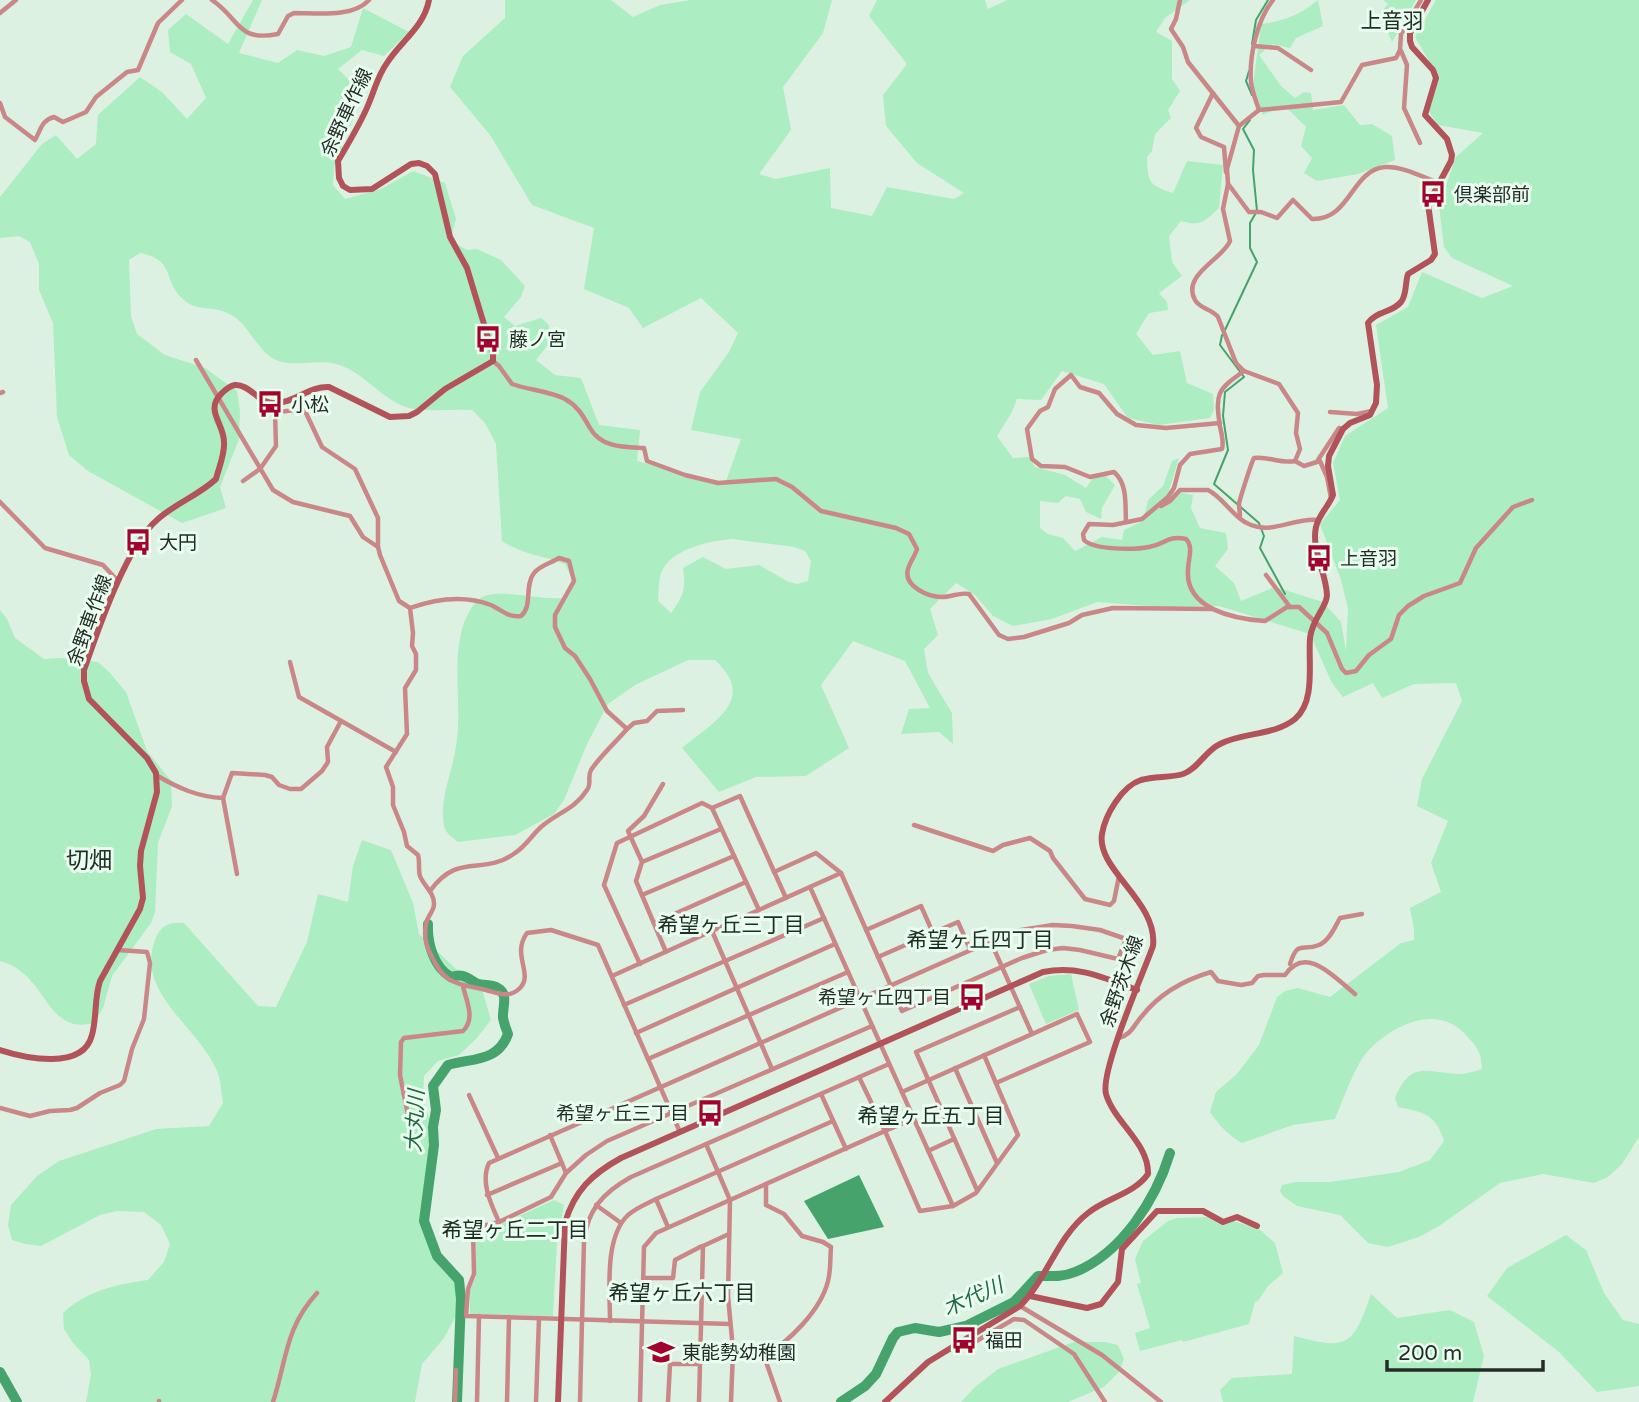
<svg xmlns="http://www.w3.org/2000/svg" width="1639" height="1402" font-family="'Varela Round','Noto Sans JP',sans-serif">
  <rect width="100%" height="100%" fill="#ddf1e3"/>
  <g fill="#acedc1" fill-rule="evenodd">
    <path d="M253,0H262L239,53L278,63L297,50L324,56L351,47L363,8L409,32L384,56L362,50L338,69L363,94L334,166L333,185L345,199L381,189L413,171L445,183L456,219L450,240L467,250L477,249L501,260L525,286L521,297L504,317L515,326L541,318L548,324L553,338L536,360L555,375L581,378L599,425L640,430L637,461L725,484L741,439L691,430L700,392L729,352L738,333L701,298L643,328L629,308L584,289L594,228L532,205L490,135L450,87L463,56L505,18V0H611L633,17L660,5L691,0H832L823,33L783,87L791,130L759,174L776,179L830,168L831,208L872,216L887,187L954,199L964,193L917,163L886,126L883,95L907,64L869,16L877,0H985L988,9L1007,0H1190L1165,18L1156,32L1172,41V79L1180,91L1168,110L1171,118L1155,134L1152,151L1147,157C1148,182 1148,185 1173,193L1187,161L1223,165L1219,208C1205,221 1201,227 1181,221L1169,236L1172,262L1182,276L1159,293L1167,302L1168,310L1149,313L1136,334L1153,355L1180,351L1187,383L1213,394L1214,410L1210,418L1159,425L1128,418L1104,384L1062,371L1041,400L1017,399L1012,412L997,436L1013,458L1029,457L1035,467L1065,475L1086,488L1093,478L1105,475L1115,485L1102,508L1101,519L1086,512L1080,499L1066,496L1058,503L1040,501V528L1048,534L1063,538L1075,551L1102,537L1122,540L1124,530L1143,521L1148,500L1163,486L1172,461L1179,458L1169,491L1193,495L1191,508L1200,528L1226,533L1228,549L1215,566L1234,583L1241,601L1275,587L1323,602L1341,622L1346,651L1348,608L1341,580L1320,524L1340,500L1333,463L1345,436L1388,408L1376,325L1408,307L1422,272L1482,298L1513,286L1452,258L1444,247L1439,205L1456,157L1483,133L1438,125L1428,110L1439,78L1415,37L1436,0H1639V1137L1622,1164L1608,1177L1594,1183L1543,1174L1500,1183L1439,1226L1419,1237L1388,1247L1368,1243L1340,1215L1297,1206L1283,1196L1280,1191L1282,1185L1296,1182H1330L1399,1172L1430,1160L1444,1141C1436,1114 1423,1112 1398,1107L1395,1098C1411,1059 1427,1073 1460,1074C1467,1074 1475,1071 1482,1069C1481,1051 1478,1049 1467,1036C1438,1003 1394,1024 1368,1051C1356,1063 1342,1102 1335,1119L1293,1125L1242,1143C1228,1135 1219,1125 1210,1112L1216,1092L1237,1074L1259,1045L1277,997L1285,991L1298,988L1330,997L1401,943L1414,940V929L1410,908L1441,892L1431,863L1448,821L1417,806L1422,779L1462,701L1456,683L1414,684L1382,698L1373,683L1343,697L1332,683L1310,634L1219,606L1161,607L1097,602L1052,619L1013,626L993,616L975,595L956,583L930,609L938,635L924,649L928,673L952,713L953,744L939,732L901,734L909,709L930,708L905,661L853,641L821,685L849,748L806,776L756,777L719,792L682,748C713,722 758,700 715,660H688L635,685L608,704L587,744L564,800L554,814L515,835L458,842C452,837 446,834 444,826C439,802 451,775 455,752C463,714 453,674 460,639C462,625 468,610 478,600C494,585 544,603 568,597L574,583L565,564C544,556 520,554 502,541L496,444L485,423L472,410C454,409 419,413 403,406C379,396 362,371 336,364C315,358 287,371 268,355C255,344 248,326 233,316C215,304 198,313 184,300C162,282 177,260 140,253L129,260L131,316L137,334L165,355L205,368L237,391L240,411L239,439L220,487L226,508L182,523L88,471L69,455L57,417L53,323L39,290V264L30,242L19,236L0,238V197L42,144L56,135L77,159L96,144L98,115L140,77L162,92L187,119L206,98L191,64L170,52L168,30L186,14L228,44ZM732,539L794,547L805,551L811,561L808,581L797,584L789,582L759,565L726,569L703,557L683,568C686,589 684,595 671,613L658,601C659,592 658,576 663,569C675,548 710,541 732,539Z"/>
    <path d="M1318,0L1323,26L1296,38L1290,48L1272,44L1259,55L1281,86L1295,98L1304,92L1311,93L1313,110L1344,105L1360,125L1372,124L1392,136L1395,160L1358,174L1317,181L1304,173L1312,158L1301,146L1306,127L1284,105L1263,115L1253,85L1261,24C1284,21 1300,15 1318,0Z"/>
    <polygon points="1383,0 1416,0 1392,42 1380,13 1388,4"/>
    <path d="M0,610L7,619L15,638L44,659L61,658L98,662L110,673L126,692L147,751L171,781L172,806L158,843L155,912L151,923L112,976L103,1008L93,1024C86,1024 77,1026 71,1023C43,1013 40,972 0,961Z"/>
    <path d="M362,840L391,850L413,903L419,934L455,968L482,989L491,1020L476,1039L459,1055L438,1061L424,1076L423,1099L430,1121L428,1214L432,1238L466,1297L444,1338L422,1364L415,1402H86L91,1375L89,1360L73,1343L64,1329L63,1313C86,1291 117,1284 148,1280L164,1262L170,1244L161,1225L144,1212L117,1211L100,1215L41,1246L25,1244L12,1240L8,1225L11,1205L37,1176L59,1161L156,1129L209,1126L223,1103C221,1093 221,1080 217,1071C199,1027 135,993 155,940C161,925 169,922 184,923L258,1006L276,1007L307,942L318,894L348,902L353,866Z"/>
    <polygon points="1071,974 1079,1010 1046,1024 1029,984 1049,976"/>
    <polygon points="554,1200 564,1205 557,1243 553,1316 470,1314 470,1290 476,1277 476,1232 506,1222"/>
    <polygon points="1207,1217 1221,1225 1233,1221 1259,1229 1275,1243 1283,1273 1268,1286 1258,1301 1255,1302 1249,1324 1183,1342 1182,1340 1140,1351 1135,1333 1150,1328 1137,1284 1141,1283 1135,1259 1143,1241 1168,1221 1177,1218"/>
    <polygon points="1566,1235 1586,1250 1604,1293 1623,1320 1639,1324 1639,1386 1597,1392 1559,1352 1487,1296 1507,1268"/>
    <path d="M1371,1294L1397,1318L1450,1310L1474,1322L1484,1356L1473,1402H1223L1220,1390L1232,1378L1292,1374L1294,1336C1349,1351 1353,1345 1371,1294Z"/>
    <polygon points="1074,1342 1105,1342 1118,1345 1124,1359 1119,1372 1104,1387 1068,1402 961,1402 975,1387 998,1369"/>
  </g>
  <polygon fill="#46a36c" points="859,1175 884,1227 828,1239 804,1201"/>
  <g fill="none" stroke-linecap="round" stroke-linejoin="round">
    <g stroke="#46a36c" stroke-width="2">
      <polyline points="1252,44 1256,20 1268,0"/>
      <polyline points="1249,71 1246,81 1252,95"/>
      <polyline points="1225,330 1257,262 1250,248 1250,223 1257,211 1253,170 1254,150 1243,129 1250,120"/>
      <polyline points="1222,335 1220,345 1244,377 1225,392 1223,416 1228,450 1214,484 1259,523 1264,536 1260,548 1285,594"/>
    </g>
    <g stroke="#46a36c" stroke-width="10">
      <path d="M428,924C427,943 434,968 451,977C463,973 466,977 476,983C483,986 491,984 498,988C509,994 502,1008 503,1018C504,1023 506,1029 508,1034C498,1062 472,1058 448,1065L433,1086L436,1110L433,1127L434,1145L424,1221L437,1256L459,1280L461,1299L457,1402"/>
      <polyline points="0,1372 17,1402"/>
      <path d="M841,1402L865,1386L876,1374L893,1338L898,1332L915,1328L939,1332L966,1326L1014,1302L1038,1276C1051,1276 1063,1277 1075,1272C1122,1253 1156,1199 1170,1153"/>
    </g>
    <g stroke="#c98788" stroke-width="4.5">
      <path d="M212,0C241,20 237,42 278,34L288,16L294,13C316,13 353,18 369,0"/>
      <polyline points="1180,0 1176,19 1171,29 1183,47 1188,62 1239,126"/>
      <path d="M1273,0C1257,20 1249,56 1251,82C1252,91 1256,101 1259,110L1239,126L1227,169L1228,184L1223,209L1230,241C1223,259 1181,275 1195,300C1200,309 1212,309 1218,317L1236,363L1244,371L1279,384L1298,413L1296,433L1300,449L1295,461"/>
      <polyline points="0,13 16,0"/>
      <polyline points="1254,46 1278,48 1311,70"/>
      <polyline points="1401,51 1407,65 1404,108 1420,143"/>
      <polyline points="1213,93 1196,128 1201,137 1224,147 1226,172"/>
      <path d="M0,103L5,117L35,140C41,129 42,120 54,117L63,122L86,112L96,97L127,72L138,70L158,23L182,0"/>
      <polyline points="1259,110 1341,102 1362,65 1396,58 1400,50 1401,34 1421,0"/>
      <path d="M1229,185L1249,212H1261L1277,218L1293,200L1312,219C1351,220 1351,170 1385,167C1402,166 1423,177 1439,183"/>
      <polyline points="196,360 273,490 293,502 350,516 363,537 378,547"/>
      <path d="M493,361L499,366L512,384C529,390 549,391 565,399C578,406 583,416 590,428C601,448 625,447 644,448L647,461L685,475L718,483L776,479L792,487L821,511L896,528L909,534L917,549C915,556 910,562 908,569C903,586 928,597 942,597C952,597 959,592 969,594L999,635L1008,639L1024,637L1069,623L1082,615L1113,608L1212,609"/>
      <path d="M1244,371C1217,390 1215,393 1220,427C1222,435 1224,442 1222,449L1190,454L1180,465L1174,488L1168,497L1142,519L1113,525L1089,524L1083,534L1084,540C1094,550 1134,550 1149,547C1166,544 1167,535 1186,539C1194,547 1188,559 1188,570C1185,609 1234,619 1265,621L1287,607H1299L1327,633L1342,669L1346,673L1356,671L1369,655L1391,639L1399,615L1408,606L1424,596L1460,583L1476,548L1513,507L1532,500"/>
      <polyline points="0,393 3,392"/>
      <path d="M265,402L266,407L272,413L302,409L306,413L322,447L355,469L378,518V547L380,555L399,601L410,608L413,633L412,646L416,654V670L405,688L407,734L386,767L393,787V805L404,832L407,846L418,855C420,861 418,869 420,876C424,886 434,892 434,904C434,912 427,916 426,924C424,934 426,946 431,955C445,985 455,983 486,990C498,993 509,999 520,988C534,974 511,955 527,933L551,930L598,945L680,1132"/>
      <polyline points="1330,412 1357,414 1372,411"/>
      <polyline points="1318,460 1339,428 1343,429"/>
      <polyline points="243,481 260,469 276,446 275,413"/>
      <polyline points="0,502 45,548 103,565 118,581"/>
      <path d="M1161,506L1170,501L1180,490H1208C1224,498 1234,519 1251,525C1273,534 1296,517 1318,520"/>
      <path d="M1240,516C1240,512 1239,508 1239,504C1240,498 1252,461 1254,458C1268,456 1281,464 1295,461L1304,466L1320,461L1327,477L1331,498"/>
      <path d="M1126,522C1125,505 1128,484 1114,472L1090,477L1065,467L1041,466L1032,459L1027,429L1040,411L1048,407L1055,389L1071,375L1080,387L1099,393L1117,414L1136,425L1166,428L1220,423"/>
      <polyline points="1266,575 1290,607"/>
      <path d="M410,608C435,599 465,595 491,605C502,610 508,618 521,616C533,606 524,586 534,573C539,566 551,563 559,558L569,561L574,581L555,615V627L565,648L575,656L590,679L607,711L627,729C616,742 601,755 591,770C587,777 592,784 587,790C575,809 557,813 541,827C532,835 526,846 515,853C482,877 459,851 430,891"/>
      <polyline points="290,662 299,697 396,752"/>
      <polyline points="627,729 634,723 647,721 657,711 683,710"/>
      <path d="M156,775C178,788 198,797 223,798L237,874"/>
      <polyline points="663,784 644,816 628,831 642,862 636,881 666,952"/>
      <polyline points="223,798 232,773 265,775 272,777 279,785 290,789 301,789 322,771 328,762 327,747 341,721"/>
      <polyline points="712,808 759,910"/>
      <polyline points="914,825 993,851 1003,845 1030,838 1050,851 1053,858 1085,899 1110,905 1114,901 1119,876"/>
      <polyline points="642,862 721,829"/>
      <polyline points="810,887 953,1206"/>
      <polyline points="642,895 734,856"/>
      <polyline points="654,923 746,882"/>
      <polyline points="866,930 921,906 933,933"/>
      <polyline points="712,931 772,1069"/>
      <polyline points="990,940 1032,1034"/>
      <polyline points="878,957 958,922 970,949"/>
      <polyline points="640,964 604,885 617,843 702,803 712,808 740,796 786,898"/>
      <path d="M1290,964C1298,939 1302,952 1319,945C1329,941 1335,927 1340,918L1362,914"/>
      <polyline points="612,976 841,873"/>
      <polyline points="624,1005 824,918"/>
      <polyline points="636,1033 835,944"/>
      <path d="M1119,1038C1132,1034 1133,1026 1142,1016C1160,993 1184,980 1211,972L1218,981L1241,985L1252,983L1258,976L1264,975H1285C1306,944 1334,977 1355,994"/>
      <polyline points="648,1059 848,972"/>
      <polyline points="955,1068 997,1163"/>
      <polyline points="859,1077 885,1131 913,1119"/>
      <polyline points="902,1092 1077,1014 1090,1042 996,1083"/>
      <polyline points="821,1094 846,1149"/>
      <polyline points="469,1095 498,1158"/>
      <polyline points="0,1108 30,1116 50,1111 70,1110 77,1108 100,1093 120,1085 124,1081 132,1049 144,1019 150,963 147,952 118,950"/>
      <path d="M408,1115L400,1075L401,1042L404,1038L463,1031C476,1018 466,1001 463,986"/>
      <polyline points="550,1135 566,1173"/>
      <polyline points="928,1151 954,1139"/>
      <path d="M766,1184V1205L784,1214L802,1236L823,1242L831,1247C830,1258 831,1270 828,1281C821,1310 789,1342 764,1356L780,1402"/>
      <polyline points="977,1190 916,1052 1020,1007"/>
      <polyline points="487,1195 562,1163"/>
      <polyline points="656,1199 668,1227"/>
      <polyline points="596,1205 621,1223"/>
      <polyline points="499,1222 551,1197 566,1173 586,1155 607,1141 872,1026"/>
      <polyline points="643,1278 673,1278 675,1260 702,1246"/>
      <polyline points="1020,1306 1102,1355 1161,1402"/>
      <path d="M610,1321C610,1290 604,1238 628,1215C636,1208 646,1204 656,1199L833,1121"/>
      <path d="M730,1324L466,1316L468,1289L474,1274L473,1228L499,1222C491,1204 480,1182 489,1163L1014,931L1053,925L1072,926L1100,930L1126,939L1118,959L1080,950L1063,948L1047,950L1022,958L902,1011L841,873L816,853L774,872"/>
      <polyline points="968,1346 1014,1319 1024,1320 1074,1354 1105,1402"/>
      <polyline points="700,1364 703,1246 729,1234"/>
      <polyline points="159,1401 159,1402"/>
      <path d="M273,1402C287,1359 285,1328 317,1293"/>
      <polyline points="455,1402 456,1370"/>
      <polyline points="477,1402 479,1316"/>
      <polyline points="507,1402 509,1317"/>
      <polyline points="536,1402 539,1318"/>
      <path d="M580,1402L584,1241C587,1210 604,1192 631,1177L889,1064"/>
      <polyline points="640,1402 644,1247 656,1233 730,1200 706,1144"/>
      <polyline points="668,1402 670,1364 700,1364 699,1402"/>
      <polyline points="731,1402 733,1350 728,1296 730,1200 885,1131 920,1211 953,1206 976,1193 1018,1135 984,1055"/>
    </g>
    <g stroke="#b25359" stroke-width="6">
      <path d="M0,1050C25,1058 83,1071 92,1035C97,1017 94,999 100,981L140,909L143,898L140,866L141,851L157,792L156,773L147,758L89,699L84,681V670C98,630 126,546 158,519C176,503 199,495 216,479C219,467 225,454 224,442C224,423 204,410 222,393C225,390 230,386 235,385C249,384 259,403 273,403C293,404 309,386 329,387L390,417L409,416L417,412L445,389L493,361V354L467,268L450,237L435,174L427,166L419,163L411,164L372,189L350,190L343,186L339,178L338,161C349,142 361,123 369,103C375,89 378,75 387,63C401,41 424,27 429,0"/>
      <polyline points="1030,1296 1087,1308 1101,1304 1118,1282 1122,1249 1157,1211 1203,1211 1223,1222 1237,1217 1257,1226"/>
      <path d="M558,1402L565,1223C574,1191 592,1174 621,1158L1043,972C1079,965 1104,978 1137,990"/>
      <path d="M885,1402L928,1362L1020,1306C1047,1279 1057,1237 1088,1213C1106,1198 1134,1194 1148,1174C1149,1143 1114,1122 1106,1094C1100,1071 1143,974 1153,946C1158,901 1096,870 1102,834C1105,815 1122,786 1141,780C1155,776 1170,778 1183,774C1198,769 1205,751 1220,744C1243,732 1274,736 1295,719C1316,701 1308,663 1310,638C1312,619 1327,607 1327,595C1326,572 1311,549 1316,527C1319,514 1329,506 1333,495L1328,466L1329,456L1343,429L1350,423L1370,415L1376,403L1377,385L1368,323C1376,311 1392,313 1401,302C1407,295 1405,282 1408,274L1431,260L1435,254L1428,204L1451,161L1452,155L1447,139L1425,115L1436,78L1433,70L1412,47L1410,41V33L1428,0"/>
    </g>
  </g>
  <defs>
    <symbol id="bus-bare" viewBox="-9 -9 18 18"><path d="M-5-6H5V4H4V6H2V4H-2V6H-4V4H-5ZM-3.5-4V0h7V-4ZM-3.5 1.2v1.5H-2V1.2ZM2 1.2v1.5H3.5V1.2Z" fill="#a2032c" stroke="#eafef0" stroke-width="2.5" paint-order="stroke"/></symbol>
    <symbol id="school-bare" viewBox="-9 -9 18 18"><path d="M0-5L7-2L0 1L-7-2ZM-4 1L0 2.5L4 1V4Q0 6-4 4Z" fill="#a2032c" stroke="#eafef0" stroke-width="2.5" paint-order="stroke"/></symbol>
  </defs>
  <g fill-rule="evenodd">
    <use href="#bus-bare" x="1414" y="175" width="38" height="38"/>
    <use href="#bus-bare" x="469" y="320" width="38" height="38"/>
    <use href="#bus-bare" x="251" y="385" width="38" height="38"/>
    <use href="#bus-bare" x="119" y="523" width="38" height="38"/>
    <use href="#bus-bare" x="1300" y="539" width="38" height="38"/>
    <use href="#bus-bare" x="953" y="978" width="38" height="38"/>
    <use href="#bus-bare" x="691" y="1094" width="38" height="38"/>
    <use href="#bus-bare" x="945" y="1321" width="38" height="38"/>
    <use href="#school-bare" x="642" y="1333" width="38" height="38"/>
  </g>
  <g text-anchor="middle" stroke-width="6" stroke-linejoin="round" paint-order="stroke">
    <g font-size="19" fill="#252c27" stroke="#eafef0">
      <text transform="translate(346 112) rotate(-65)" y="7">余野車作線</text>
      <text transform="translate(89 620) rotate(-70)" y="7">余野車作線</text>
      <text transform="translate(1121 981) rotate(-71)" y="7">余野茨木線</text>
    </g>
    <g font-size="19" fill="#252c27" stroke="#eafef0" text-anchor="start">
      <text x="1454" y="201">倶楽部前</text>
      <text x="509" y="346">藤ノ宮</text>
      <text x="291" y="411">小松</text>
      <text x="159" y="549">大円</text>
      <text x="1340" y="565">上音羽</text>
      <text x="951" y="1004" text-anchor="end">希望ヶ丘四丁目</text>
      <text x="689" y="1120" text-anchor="end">希望ヶ丘三丁目</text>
      <text x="985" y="1347">福田</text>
      <text x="682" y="1359">東能勢幼稚園</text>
    </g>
    <g font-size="21" fill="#202f25" stroke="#eafef0">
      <text x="1392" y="28">上音羽</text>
      <text x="731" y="932">希望ヶ丘三丁目</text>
      <text x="980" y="947">希望ヶ丘四丁目</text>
      <text x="931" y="1123">希望ヶ丘五丁目</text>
      <text x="515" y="1237">希望ヶ丘二丁目</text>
      <text x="682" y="1300">希望ヶ丘六丁目</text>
    </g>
    <g font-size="21" font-style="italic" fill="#246640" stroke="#eafef0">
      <text transform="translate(415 1121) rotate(-87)" y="7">大丸川</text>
      <text transform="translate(973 1297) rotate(-24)" y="7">木代川</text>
    </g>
    <g font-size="23" fill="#202f25" stroke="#eafef0">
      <text x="89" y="868">切畑</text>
    </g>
  </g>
  <path d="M1387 1360v10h156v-10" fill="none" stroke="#252c27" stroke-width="3.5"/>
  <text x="1398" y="1360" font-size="21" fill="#252c27" stroke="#eafef0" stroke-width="5" paint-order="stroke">200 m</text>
</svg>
